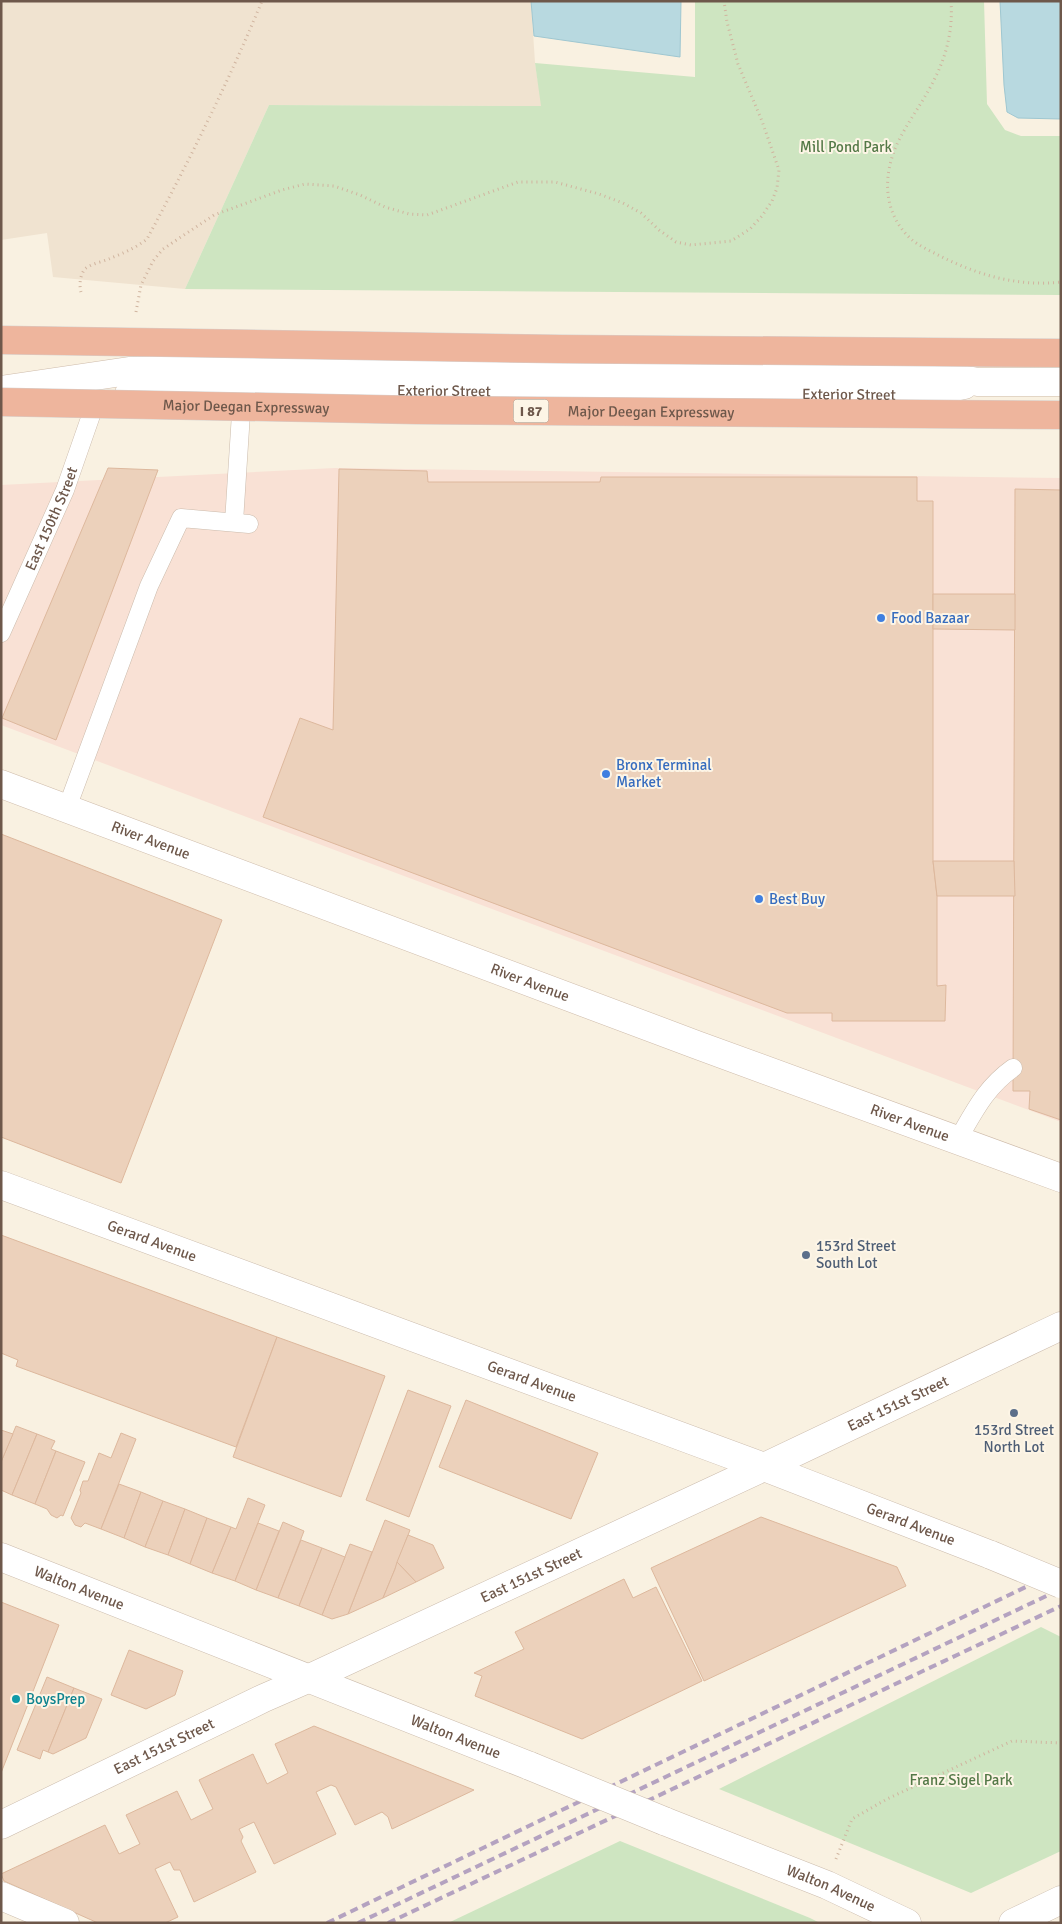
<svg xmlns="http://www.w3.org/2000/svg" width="1062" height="1924" font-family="Signika,sans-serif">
  <rect width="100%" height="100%" fill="#f9f1e1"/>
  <polygon fill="#f0e3d0" points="1,1 531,1 535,63 542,106 269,105 185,289 53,277 47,233 1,240"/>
  <polygon fill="#f9e1d5" points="335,468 1061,478 1061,1122 1,725 1,485"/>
  <g fill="#cee5c1">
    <polygon points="695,1 984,1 987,104 1005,130 1021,136 1061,136 1061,295 185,289 269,105 541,106 535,63 695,77"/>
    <polygon points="1041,1627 1061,1637 1061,1851 971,1893 719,1789"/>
    <polygon points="620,1841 810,1918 820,1923 448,1923"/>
  </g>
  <g fill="#b8d9e0" stroke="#9fc7d1">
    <polygon points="531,1 681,1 680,57 534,36"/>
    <polygon points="1000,1 1061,1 1061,119 1018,118 1007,112 1004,85"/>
  </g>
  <g fill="#ecd1bb" stroke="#ddb89d">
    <polygon points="108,468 158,470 56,740 2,718"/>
    <polygon points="339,469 427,471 428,482 600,482 601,477 917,477 917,501 933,501 933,861 937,896 937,986 946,985 945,1021 832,1021 832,1013 787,1013 263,817 300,718 333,730"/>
    <polygon points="1015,489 1061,490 1061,1120 1029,1109 1030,1091 1013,1091"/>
    <polygon points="933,594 1015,594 1015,630 933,629"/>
    <polygon points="1,834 222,920 121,1183 1,1137"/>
    <polygon points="933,861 1014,861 1015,896 937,896"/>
    <polygon points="1,1235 277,1337 236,1447 16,1366 18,1360 1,1353"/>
    <polygon points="277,1337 385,1376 341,1497 233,1457"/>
    <polygon points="408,1390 451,1406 409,1517 366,1500"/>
    <polygon points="466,1400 598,1453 571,1519 439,1467"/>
    <polygon points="16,1426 37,1434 12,1495 1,1490 1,1462"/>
    <polygon points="1,1430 13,1434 1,1462"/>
    <polygon points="121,1433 136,1439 101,1529 85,1523 81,1527 75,1525 71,1518 81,1493 80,1490 83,1481 88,1481 99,1453 111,1458"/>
    <polygon points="37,1434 55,1441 51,1449 56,1451 35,1504 12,1495"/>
    <polygon points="56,1451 85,1462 63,1516 61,1515 57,1518 51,1515 47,1509 35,1504"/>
    <polygon points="119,1484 141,1492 124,1538 101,1529"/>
    <polygon points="141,1492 163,1501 145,1547 124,1538"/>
    <polygon points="248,1498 265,1505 235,1581 212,1573 231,1527 236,1529"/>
    <polygon points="163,1501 185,1509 168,1555 145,1547"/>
    <polygon points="185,1509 207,1518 190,1564 168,1555"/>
    <polygon points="761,1517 897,1567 906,1586 704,1681 651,1568"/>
    <polygon points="207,1518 231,1527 212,1573 190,1564"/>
    <polygon points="385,1520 410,1530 395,1569 383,1598 348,1614"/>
    <polygon points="283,1522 304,1531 278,1598 256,1590"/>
    <polygon points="258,1523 279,1531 256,1590 235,1581"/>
    <polygon points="408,1535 433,1545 444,1568 416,1582 397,1562"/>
    <polygon points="301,1540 322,1548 299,1606 278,1598"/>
    <polygon points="350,1544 372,1552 348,1614 332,1619 322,1615"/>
    <polygon points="322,1548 345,1557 322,1615 299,1606"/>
    <polygon points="397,1562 416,1582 383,1598 395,1569"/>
    <polygon points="624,1579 633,1598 656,1587 702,1681 582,1739 475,1696 482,1676 474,1673 524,1649 515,1632"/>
    <polygon points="1,1602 59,1625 1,1773"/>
    <polygon points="129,1650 183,1671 175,1695 146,1709 111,1695"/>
    <polygon points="47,1677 74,1688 48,1752 43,1750 40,1759 17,1750"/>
    <polygon points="74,1688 102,1699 86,1738 53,1754 48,1752"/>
    <polygon points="314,1726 474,1790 392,1829 388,1817 382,1812 355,1825 336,1787 331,1785 316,1792 336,1834 274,1864 254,1822 239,1829 243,1837 241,1841 256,1872 194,1902 180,1870 174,1870 170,1862 155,1869 178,1917 165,1923 98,1923 4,1881 1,1874 105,1825 119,1854 140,1844 126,1815 177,1791 191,1820 213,1809 199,1780 253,1754 267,1784 288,1773 275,1744"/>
  </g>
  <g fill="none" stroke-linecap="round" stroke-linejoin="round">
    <defs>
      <g id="service">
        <polyline points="234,522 242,398"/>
        <path id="s1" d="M1,633L65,490L96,401"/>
        <polyline points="67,808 149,586 181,518 249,524"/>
        <path d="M957,1141C974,1112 985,1088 1013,1068"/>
      </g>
      <g id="minor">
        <path id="s2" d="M1,1185L764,1467L991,1555"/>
        <path id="s3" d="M1,1557L530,1766"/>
        <path id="s4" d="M664,1821L827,1885L907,1923"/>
        <path id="s5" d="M1,1825L264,1698L310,1678L764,1467L1061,1326"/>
        <polyline points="1,1896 65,1923"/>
        <polyline points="1013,1923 1061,1900"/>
      </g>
      <g id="secondary">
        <polyline points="1,390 129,371 242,367 916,371 978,382 1061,382"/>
        <path id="s6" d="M129,394L242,389L916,395L964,385"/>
        <path id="s7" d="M1,784L697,1045L1061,1178"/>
      </g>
    </defs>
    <use href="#service" stroke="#cbbbac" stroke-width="19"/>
    <use href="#minor" stroke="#cbbbac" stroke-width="29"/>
    <use href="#secondary" stroke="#cebbaa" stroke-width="29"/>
    <g stroke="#d0b49f" stroke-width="3" stroke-dasharray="1 4" stroke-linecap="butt">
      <path d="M951,1C953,29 947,54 935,78C924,101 908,121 897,144C883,175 883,211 908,236C916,245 929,250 940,256C978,275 1018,287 1061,282"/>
      <path d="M81,292C79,285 80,275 85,269C92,263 103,262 111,258C124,253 137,247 147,239C189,161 228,83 262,1"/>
      <polyline points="136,312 141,285 153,261 163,249 214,215 282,190 305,184 334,186 360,195 385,207 409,214 427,215 518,182 555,182 599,194 623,203 641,213 659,230 676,242 691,245 731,241 750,229 762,216 772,201 777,188 779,170 762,121 738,64 727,22 724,1"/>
      <polyline points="836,1859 852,1819 887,1799 1012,1741 1061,1743"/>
    </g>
    <use href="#service" stroke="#fff" stroke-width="18"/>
    <use href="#minor" stroke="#fff" stroke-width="28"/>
    <use href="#secondary" stroke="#fff" stroke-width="28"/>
    <g stroke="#b4a2c0" stroke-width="4" stroke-dasharray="8 5" stroke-linecap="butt">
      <polyline points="327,1923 1061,1570"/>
      <polyline points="358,1923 1061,1589"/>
      <polyline points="388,1923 1061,1606"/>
    </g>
    <defs>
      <g id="minor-bridge">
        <polyline points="991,1555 1061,1584"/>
        <polyline points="530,1766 664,1821"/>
      </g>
      <g id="motorway-bridge">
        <polyline points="1,340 560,349 1061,353"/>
        <path id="s8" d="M1,402L417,410L1061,415"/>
      </g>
    </defs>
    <use href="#minor-bridge" stroke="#cbbbac" stroke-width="29" stroke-linecap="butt"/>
    <use href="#motorway-bridge" stroke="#d6d0cd" stroke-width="29" stroke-linecap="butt"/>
    <use href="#minor-bridge" stroke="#fff" stroke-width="28"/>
    <use href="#motorway-bridge" stroke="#eeb59d" stroke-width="28"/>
  </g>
  <g fill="#3f7fe0" stroke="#fdf5e6" stroke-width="2">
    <circle cx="881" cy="618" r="5"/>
    <circle cx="606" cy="774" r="5"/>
    <circle cx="759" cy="899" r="5"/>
  </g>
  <g fill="#5c6f8a" stroke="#fdf5e6" stroke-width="2">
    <circle cx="806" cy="1255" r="5"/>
    <circle cx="1014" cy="1413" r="5"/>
  </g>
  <circle fill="#0f9aa8" stroke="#fdf5e6" stroke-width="2" cx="16" cy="1699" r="5"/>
  <g text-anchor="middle" stroke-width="4" stroke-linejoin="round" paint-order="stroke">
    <rect fill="#fdf5e6" stroke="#99877a" stroke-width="1" x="513.5" y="399.5" width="35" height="23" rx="4"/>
    <g font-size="14" font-weight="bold" fill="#6e584b">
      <text x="531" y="416">I 87</text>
    </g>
    <g font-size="15" fill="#547947" stroke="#fdf5e6">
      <text x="846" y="152">Mill Pond Park</text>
      <text x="961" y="1785">Franz Sigel Park</text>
    </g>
    <g font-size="15" fill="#6e584b" stroke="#fdf5e6">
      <text dy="5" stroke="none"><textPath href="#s6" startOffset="315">Exterior Street</textPath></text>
      <text dy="5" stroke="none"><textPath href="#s6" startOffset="720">Exterior Street</textPath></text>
      <text dy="5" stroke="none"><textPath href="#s8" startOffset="245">Major Deegan Expressway</textPath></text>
      <text dy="5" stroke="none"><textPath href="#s8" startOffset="650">Major Deegan Expressway</textPath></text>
      <text dy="5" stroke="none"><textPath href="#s1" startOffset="125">East 150th Street</textPath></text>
      <text dy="5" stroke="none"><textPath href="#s7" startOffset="160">River Avenue</textPath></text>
      <text dy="5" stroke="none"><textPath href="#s7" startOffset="565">River Avenue</textPath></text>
      <text dy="5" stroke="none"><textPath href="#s7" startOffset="970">River Avenue</textPath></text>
      <text dy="5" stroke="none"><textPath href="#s2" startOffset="161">Gerard Avenue</textPath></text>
      <text dy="5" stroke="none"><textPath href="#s2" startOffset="566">Gerard Avenue</textPath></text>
      <text dy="5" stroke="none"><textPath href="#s5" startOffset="991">East 151st Street</textPath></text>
      <text dy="5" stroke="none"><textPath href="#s2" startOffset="971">Gerard Avenue</textPath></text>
      <text dy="5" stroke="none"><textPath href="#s5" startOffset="586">East 151st Street</textPath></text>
      <text dy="5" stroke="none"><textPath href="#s3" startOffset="84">Walton Avenue</textPath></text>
      <text dy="5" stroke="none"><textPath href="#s3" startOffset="489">Walton Avenue</textPath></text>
      <text dy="5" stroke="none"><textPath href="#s5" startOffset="181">East 151st Street</textPath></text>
      <text dy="5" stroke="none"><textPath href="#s4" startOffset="180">Walton Avenue</textPath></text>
    </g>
    <g font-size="15" fill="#366cbe" stroke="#fdf5e6" text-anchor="start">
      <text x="891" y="623">Food Bazaar</text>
      <text x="616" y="770">Bronx Terminal<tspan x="616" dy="17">Market</tspan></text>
      <text x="769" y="904">Best Buy</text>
    </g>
    <g font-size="15" fill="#4e5e75" stroke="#fdf5e6" text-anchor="start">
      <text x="816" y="1251">153rd Street<tspan x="816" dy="17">South Lot</tspan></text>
      <text x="1014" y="1435" text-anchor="middle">153rd Street<tspan x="1014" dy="17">North Lot</tspan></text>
    </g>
    <g font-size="15" fill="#0d838f" stroke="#fdf5e6" text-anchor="start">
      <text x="26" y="1704">BoysPrep</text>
    </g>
  </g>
  <rect width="1062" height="1924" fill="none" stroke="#6e584b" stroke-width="5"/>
</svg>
